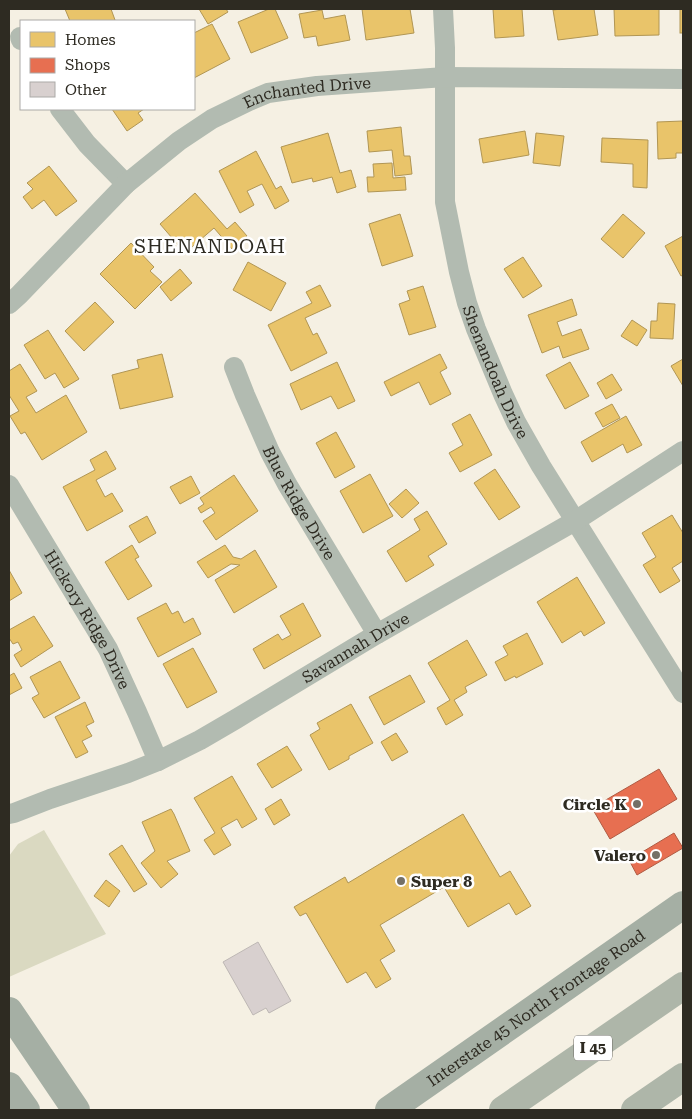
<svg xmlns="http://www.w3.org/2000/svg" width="692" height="1119" font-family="'Roboto Serif',serif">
  <rect width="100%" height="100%" fill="#f5f0e3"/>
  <polygon fill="#dad9c1" points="44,830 106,934 9,977 9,856 18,844"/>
  <g fill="#e9c46a" stroke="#b19654">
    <polygon points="65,9 111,9 115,20 112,21 70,21"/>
    <polygon points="199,9 226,9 228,12 208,24"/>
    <polygon points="269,9 275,9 288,38 251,53 238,22"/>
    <polygon points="362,9 410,9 414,33 366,40"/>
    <polygon points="493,9 522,9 524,36 495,38"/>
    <polygon points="561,9 594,9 598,35 558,40 553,10"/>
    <polygon points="614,9 659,9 659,35 615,36"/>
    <rect x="680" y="9" width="3" height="24"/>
    <polygon points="322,10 324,19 345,15 350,40 318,46 316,36 304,38 299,14"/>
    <polygon points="212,24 230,59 194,78 194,33"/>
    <polygon points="112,109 144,109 138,113 143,120 127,131"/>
    <polygon points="683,121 683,153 676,153 676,158 658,159 657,122"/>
    <polygon points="401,127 404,156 410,156 412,174 395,176 392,150 369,152 367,131"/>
    <polygon points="525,131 529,155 483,163 479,139"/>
    <polygon points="328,133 340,173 351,170 356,187 337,193 332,177 313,182 312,178 292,183 281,147"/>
    <polygon points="536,133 564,136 560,166 533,163"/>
    <polygon points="602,138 648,140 647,188 633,187 633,164 601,162"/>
    <polygon points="256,151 276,189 281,186 289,201 275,209 262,184 247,191 254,205 240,213 219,171"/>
    <polygon points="392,163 393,178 405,177 406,190 368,192 367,177 374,177 373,164"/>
    <polygon points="49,166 77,201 56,216 44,200 32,209 23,197 33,189 27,183"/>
    <polygon points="195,193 227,229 235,222 247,236 232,249 214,228 185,253 160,224"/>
    <polygon points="400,214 413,256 382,266 369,224"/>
    <polygon points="623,214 645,233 623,258 601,239"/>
    <polygon points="683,236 683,275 681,276 665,246"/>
    <polygon points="131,243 154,267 150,271 162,282 135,309 100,274"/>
    <polygon points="523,257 542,286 523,298 504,269"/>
    <polygon points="248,262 286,283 271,311 233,290"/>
    <polygon points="180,269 192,283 171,301 160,287"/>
    <polygon points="320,285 331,306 305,318 313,335 317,333 327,353 291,371 268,325 312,303 306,292"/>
    <polygon points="423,286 436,327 409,335 399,304 410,300 407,291"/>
    <polygon points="572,299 577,315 557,322 562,336 581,329 589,349 563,358 559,346 542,353 528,315"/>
    <polygon points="95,302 114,322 84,351 65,331"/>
    <polygon points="658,303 675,304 673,339 650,338 651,321 657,321"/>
    <polygon points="632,320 647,330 637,346 621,336"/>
    <polygon points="48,330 79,379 64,388 55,373 45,379 24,345"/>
    <polygon points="162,354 173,397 120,409 112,375 139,368 137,360"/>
    <polygon points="440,354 447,368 440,372 451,394 430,405 419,382 391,396 384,382"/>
    <polygon points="683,359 683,386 671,366"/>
    <polygon points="337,362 355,401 338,409 331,396 301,410 290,384"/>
    <polygon points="570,362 589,396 565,409 546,375"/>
    <polygon points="20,364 37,391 26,397 36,413 66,395 87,432 42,460 25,432 21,434 10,416 19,411 9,395 9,371"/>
    <polygon points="612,374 622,390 606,399 597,383"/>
    <polygon points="612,404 620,418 603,427 595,413"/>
    <polygon points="470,414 492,455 460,472 449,453 463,445 452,424"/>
    <polygon points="626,416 642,445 627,453 623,444 592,462 581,442"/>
    <polygon points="336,432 355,467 335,478 316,443"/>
    <polygon points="106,451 116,469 96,480 105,497 112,493 123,511 87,531 63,487 95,470 90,460"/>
    <polygon points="495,469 520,507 499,520 474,483"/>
    <polygon points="370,474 393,516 363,533 340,491"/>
    <polygon points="234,475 258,511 216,540 203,521 215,513 211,507 201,513 198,508 204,504 200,498"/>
    <polygon points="191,476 200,493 180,504 170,487"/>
    <polygon points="406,489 419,503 402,518 389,504"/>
    <polygon points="427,511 447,544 428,556 434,565 406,582 387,551 420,530 414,519"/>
    <polygon points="672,515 683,533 683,561 672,568 680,581 660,593 643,565 656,557 642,533"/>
    <polygon points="147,516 156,533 139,543 129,526"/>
    <polygon points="132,545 139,557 135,559 152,586 128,600 105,562"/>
    <polygon points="225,545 233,557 241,559 255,550 277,587 234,613 215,580 240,565 231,564 208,578 197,562"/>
    <polygon points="9,570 22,593 9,601"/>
    <polygon points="577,577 605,623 584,636 581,631 562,643 537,602"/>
    <polygon points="166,603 172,614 178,611 184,623 193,618 201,634 158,657 137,618"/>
    <polygon points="303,603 321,636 264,669 253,649 278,634 282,640 291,635 280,616"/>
    <polygon points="34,616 53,646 21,667 14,655 22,650 18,642 13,644 9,638 9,630"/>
    <polygon points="527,633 543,664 516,678 515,676 505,681 495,662 508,655 503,646"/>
    <polygon points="467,640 487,675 465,687 467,692 454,700 463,715 446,725 437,708 450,700 428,663"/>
    <polygon points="193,648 217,692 187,708 163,664"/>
    <polygon points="60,661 80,698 44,718 32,698 39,694 30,677"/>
    <polygon points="14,673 22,688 9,695 9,676"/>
    <polygon points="410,675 425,702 384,725 369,697"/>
    <polygon points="85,702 94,722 86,726 92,736 82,741 88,752 76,758 55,717"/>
    <polygon points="351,704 373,743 349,756 349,759 329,770 310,735 320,729 317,723"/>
    <polygon points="396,733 408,752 392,761 381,742"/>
    <polygon points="287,746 302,770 272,788 257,764"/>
    <polygon points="232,776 257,819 242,828 237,819 221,828 231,845 214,855 204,840 215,833 194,798"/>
    <polygon points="281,799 290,815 274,825 265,809"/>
    <polygon points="171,809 174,814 190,851 167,861 178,874 161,888 141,863 155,851 142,822"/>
    <polygon points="463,814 500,877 510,871 531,906 516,915 509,903 468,927 444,887 380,925 395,951 380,960 391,979 376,988 366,972 347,983 306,913 300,916 294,907 345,877 348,883"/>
    <polygon points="122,845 147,884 134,892 109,854"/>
    <polygon points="106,880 120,891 109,907 94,896"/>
  </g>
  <g fill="#e76f51" stroke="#b05b43">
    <polygon points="659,769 677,799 610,839 592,808"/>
    <polygon points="674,833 683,848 637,875 629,860"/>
  </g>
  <polygon fill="#d8d0cf" stroke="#bdb7b4" points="258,942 291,1001 269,1013 266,1008 253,1015 223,962"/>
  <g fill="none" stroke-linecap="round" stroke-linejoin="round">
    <g stroke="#b2bbb1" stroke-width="20">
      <path id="s1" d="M443,9L445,48V202L459,272L467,303L476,329L503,394L516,422L541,466L683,693"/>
      <polyline points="20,37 21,40"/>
      <polyline points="60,109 87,144 126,184"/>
      <path id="s2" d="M9,304L19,295L126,184L179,141L212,119L249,101L268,93L317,86L445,77L683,79"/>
      <path id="s3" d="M234,367L245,395L270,452L287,484L377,634"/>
      <path id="s4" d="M9,485L108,649L137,712L158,761"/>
      <path id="s5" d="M9,814L14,813L50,799L128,773L158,761L200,740L236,719L377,634L575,521L683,451"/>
    </g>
    <g stroke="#a5afa4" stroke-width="28">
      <polyline points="9,1011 76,1110"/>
      <polyline points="9,1086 26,1110"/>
      <path id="s6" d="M389,1110L683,905"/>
    </g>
    <g stroke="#aeb6a9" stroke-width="28">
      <polyline points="503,1110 683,986"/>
      <polyline points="635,1110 683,1077"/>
    </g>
  </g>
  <g fill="#747066" stroke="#fff" stroke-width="2">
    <circle cx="637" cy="804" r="5"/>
    <circle cx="656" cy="855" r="5"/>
    <circle cx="401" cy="881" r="5"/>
  </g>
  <g text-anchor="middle" stroke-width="5" stroke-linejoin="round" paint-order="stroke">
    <rect fill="#fff" stroke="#6d6b64" stroke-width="1" x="574" y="1035.5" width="38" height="25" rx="4"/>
    <g font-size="15" font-weight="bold" fill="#2e2b22">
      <text x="593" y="1053">I 45</text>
    </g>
    <g font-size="16" fill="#2e2b22" stroke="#fff">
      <text dy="6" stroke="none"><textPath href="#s2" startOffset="376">Enchanted Drive</textPath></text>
      <text dy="6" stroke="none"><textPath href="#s1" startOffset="371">Shenandoah Drive</textPath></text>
      <text dy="6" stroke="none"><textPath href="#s3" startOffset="151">Blue Ridge Drive</textPath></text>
      <text dy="6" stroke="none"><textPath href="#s4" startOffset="156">Hickory Ridge Drive</textPath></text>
      <text dy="6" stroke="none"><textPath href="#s5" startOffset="386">Savannah Drive</textPath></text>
      <text dy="6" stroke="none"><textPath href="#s6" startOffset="179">Interstate 45 North Frontage Road</textPath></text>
    </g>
    <g font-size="16" font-weight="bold" fill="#2e2b22" stroke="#fff" text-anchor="end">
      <text x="627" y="810">Circle K</text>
      <text x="646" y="861">Valero</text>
      <text x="411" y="887" text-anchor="start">Super 8</text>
    </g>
    <g font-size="19" letter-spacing="1" fill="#2e2b22" stroke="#fff">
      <text x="210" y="253">SHENANDOAH</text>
    </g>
  </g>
  <rect width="692" height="1119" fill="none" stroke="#2e2b22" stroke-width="20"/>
  <rect x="20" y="20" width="175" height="90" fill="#ffffff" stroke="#abaaa7"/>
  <rect x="30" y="32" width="25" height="15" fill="#e9c46a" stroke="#abaaa7"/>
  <text x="65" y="45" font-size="15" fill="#2e2b22">Homes</text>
  <rect x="30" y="58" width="25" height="15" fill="#e76f51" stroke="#abaaa7"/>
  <text x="65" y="70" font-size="15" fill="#2e2b22">Shops</text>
  <rect x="30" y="82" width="25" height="15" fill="#d8d0cf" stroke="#abaaa7"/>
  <text x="65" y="95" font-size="15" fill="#2e2b22">Other</text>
</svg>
